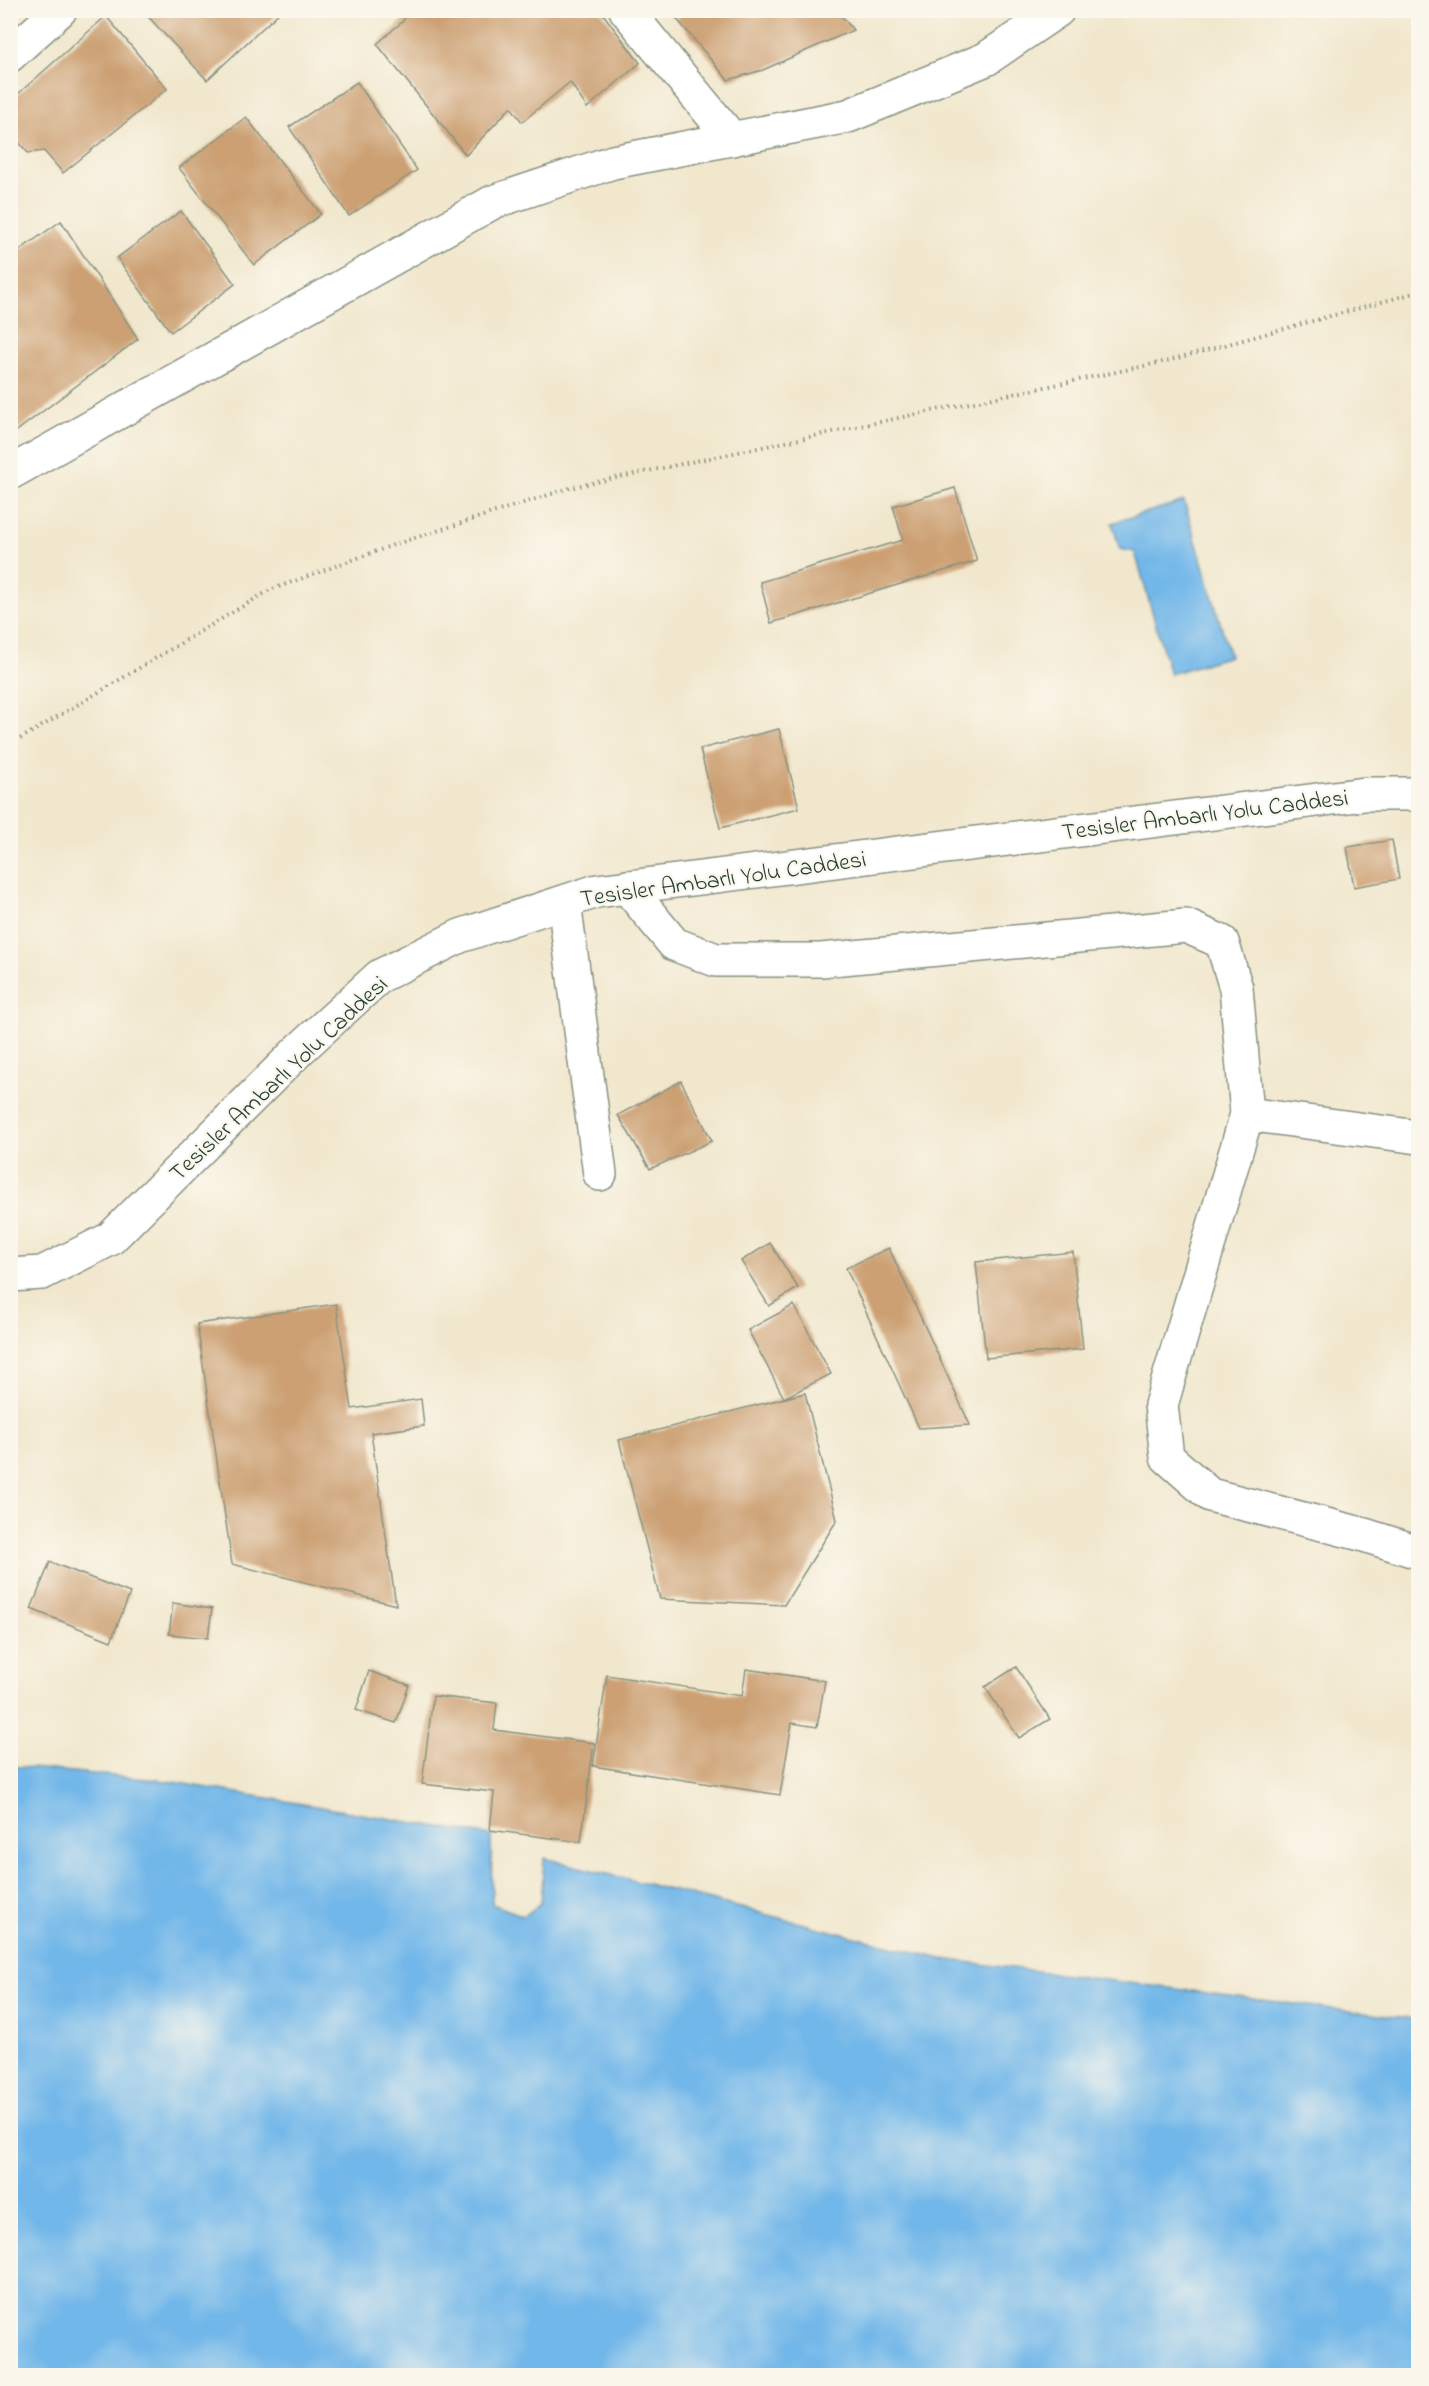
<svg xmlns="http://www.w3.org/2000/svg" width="1429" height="2386" font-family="'Indie Flower',sans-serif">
  <rect width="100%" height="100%" fill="#fbf7ec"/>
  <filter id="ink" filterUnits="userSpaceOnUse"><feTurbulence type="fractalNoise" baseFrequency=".0167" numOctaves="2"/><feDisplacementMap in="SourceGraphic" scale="12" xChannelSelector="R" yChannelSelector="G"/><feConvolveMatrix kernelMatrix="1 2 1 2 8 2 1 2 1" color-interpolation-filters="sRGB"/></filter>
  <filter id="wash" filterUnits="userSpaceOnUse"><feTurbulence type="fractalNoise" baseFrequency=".008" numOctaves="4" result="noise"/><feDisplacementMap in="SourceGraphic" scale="24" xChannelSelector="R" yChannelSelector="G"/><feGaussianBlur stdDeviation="1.35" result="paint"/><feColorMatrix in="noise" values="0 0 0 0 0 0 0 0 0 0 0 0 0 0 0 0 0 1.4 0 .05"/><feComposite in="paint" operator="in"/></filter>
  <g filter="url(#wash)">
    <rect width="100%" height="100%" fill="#f1e7cd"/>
    <g fill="#72b7e9" stroke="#487a8e" stroke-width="1.5">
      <polygon points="1184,501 1230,656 1170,674 1135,552 1120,549 1112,523"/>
      <polygon points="10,1766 167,1781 491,1836 492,1904 524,1916 541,1903 544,1858 942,1959 1418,2020 1418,2375 11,2375"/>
    </g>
    <g id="blocks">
      <g fill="#cca073">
        <polygon points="142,10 282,10 207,80"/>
        <polygon points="404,10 600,10 640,63 587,108 570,82 522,122 511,107 466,155 377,44 404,20"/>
        <polygon points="686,10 837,10 853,30 763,70 728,80 676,18"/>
        <polygon points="926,10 939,10 932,17"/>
        <polygon points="106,16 167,89 63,173 44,151 28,153 10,132 10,101"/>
        <polygon points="357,82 417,170 349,216 289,127"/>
        <polygon points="246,117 321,214 254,265 179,168"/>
        <polygon points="181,211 235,284 171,332 117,258"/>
        <polygon points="61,221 138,339 14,433 10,429 10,257"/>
        <polygon points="955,488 977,561 771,623 760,582 903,540 893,506"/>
        <polygon points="779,729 799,808 720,828 700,749"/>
        <polygon points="1392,840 1399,879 1354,887 1347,847"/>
        <polygon points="681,1081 712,1141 650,1169 618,1115"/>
        <polygon points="770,1243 798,1288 769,1306 741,1261"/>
        <polygon points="889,1248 970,1425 919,1428 846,1268"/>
        <polygon points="1073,1252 1083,1349 986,1358 976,1262"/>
        <polygon points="336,1304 352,1409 421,1399 424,1426 371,1433 396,1605 232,1564 197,1324"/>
        <polygon points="794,1305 831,1374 784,1398 748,1330"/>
        <polygon points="805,1393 837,1520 784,1605 660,1599 619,1440"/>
        <polygon points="50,1562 130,1593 111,1641 31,1609"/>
        <polygon points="173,1603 212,1609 208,1638 169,1634"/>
        <polygon points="1016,1667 1050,1719 1019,1738 985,1687"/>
        <polygon points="746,1669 825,1681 817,1727 792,1723 780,1795 593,1766 607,1675 742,1696"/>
        <polygon points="369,1671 409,1685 396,1723 356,1710"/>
        <polygon points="433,1696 497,1703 494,1730 594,1743 581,1842 490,1830 494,1792 422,1784"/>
      </g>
    </g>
  </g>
  <g filter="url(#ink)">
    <use href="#blocks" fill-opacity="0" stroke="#889280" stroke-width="1.5"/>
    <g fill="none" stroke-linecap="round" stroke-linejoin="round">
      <defs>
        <g id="minor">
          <polyline points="626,10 732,139"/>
          <polyline points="10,55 60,10"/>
          <polyline points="10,473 493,202 613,162 848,116 986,59 1058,10"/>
          <polyline points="627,887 674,944 716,960 821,960 1186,926 1222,942 1236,988 1247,1114 1161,1405 1167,1457 1210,1495 1361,1534 1418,1552"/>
          <polyline points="564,902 600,1174"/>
          <polyline points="1247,1114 1418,1137"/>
          <polyline points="10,1275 42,1273 110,1239 299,1050 380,976 460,936 597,891 1365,794 1418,794"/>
        </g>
      </defs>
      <use href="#minor" stroke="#889280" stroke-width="36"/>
      <polyline stroke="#889280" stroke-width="4" stroke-dasharray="1.5 4.5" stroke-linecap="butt" points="10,745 270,590 396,544 573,487 1163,362 1418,292"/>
      <use href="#minor" stroke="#fff" stroke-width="33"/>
    </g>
  </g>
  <g text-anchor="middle" stroke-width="4.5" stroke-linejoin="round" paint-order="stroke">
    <g font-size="24" fill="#1f3d34" stroke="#fbf7ec">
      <text transform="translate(1205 814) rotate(-7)" y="8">Tesisler Ambarlı Yolu Caddesi</text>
      <text transform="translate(723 878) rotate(-8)" y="8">Tesisler Ambarlı Yolu Caddesi</text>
      <text transform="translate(278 1078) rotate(-43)" y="8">Tesisler Ambarlı Yolu Caddesi</text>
    </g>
  </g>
  <rect width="1429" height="2386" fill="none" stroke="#fbf7ec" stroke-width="36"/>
</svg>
